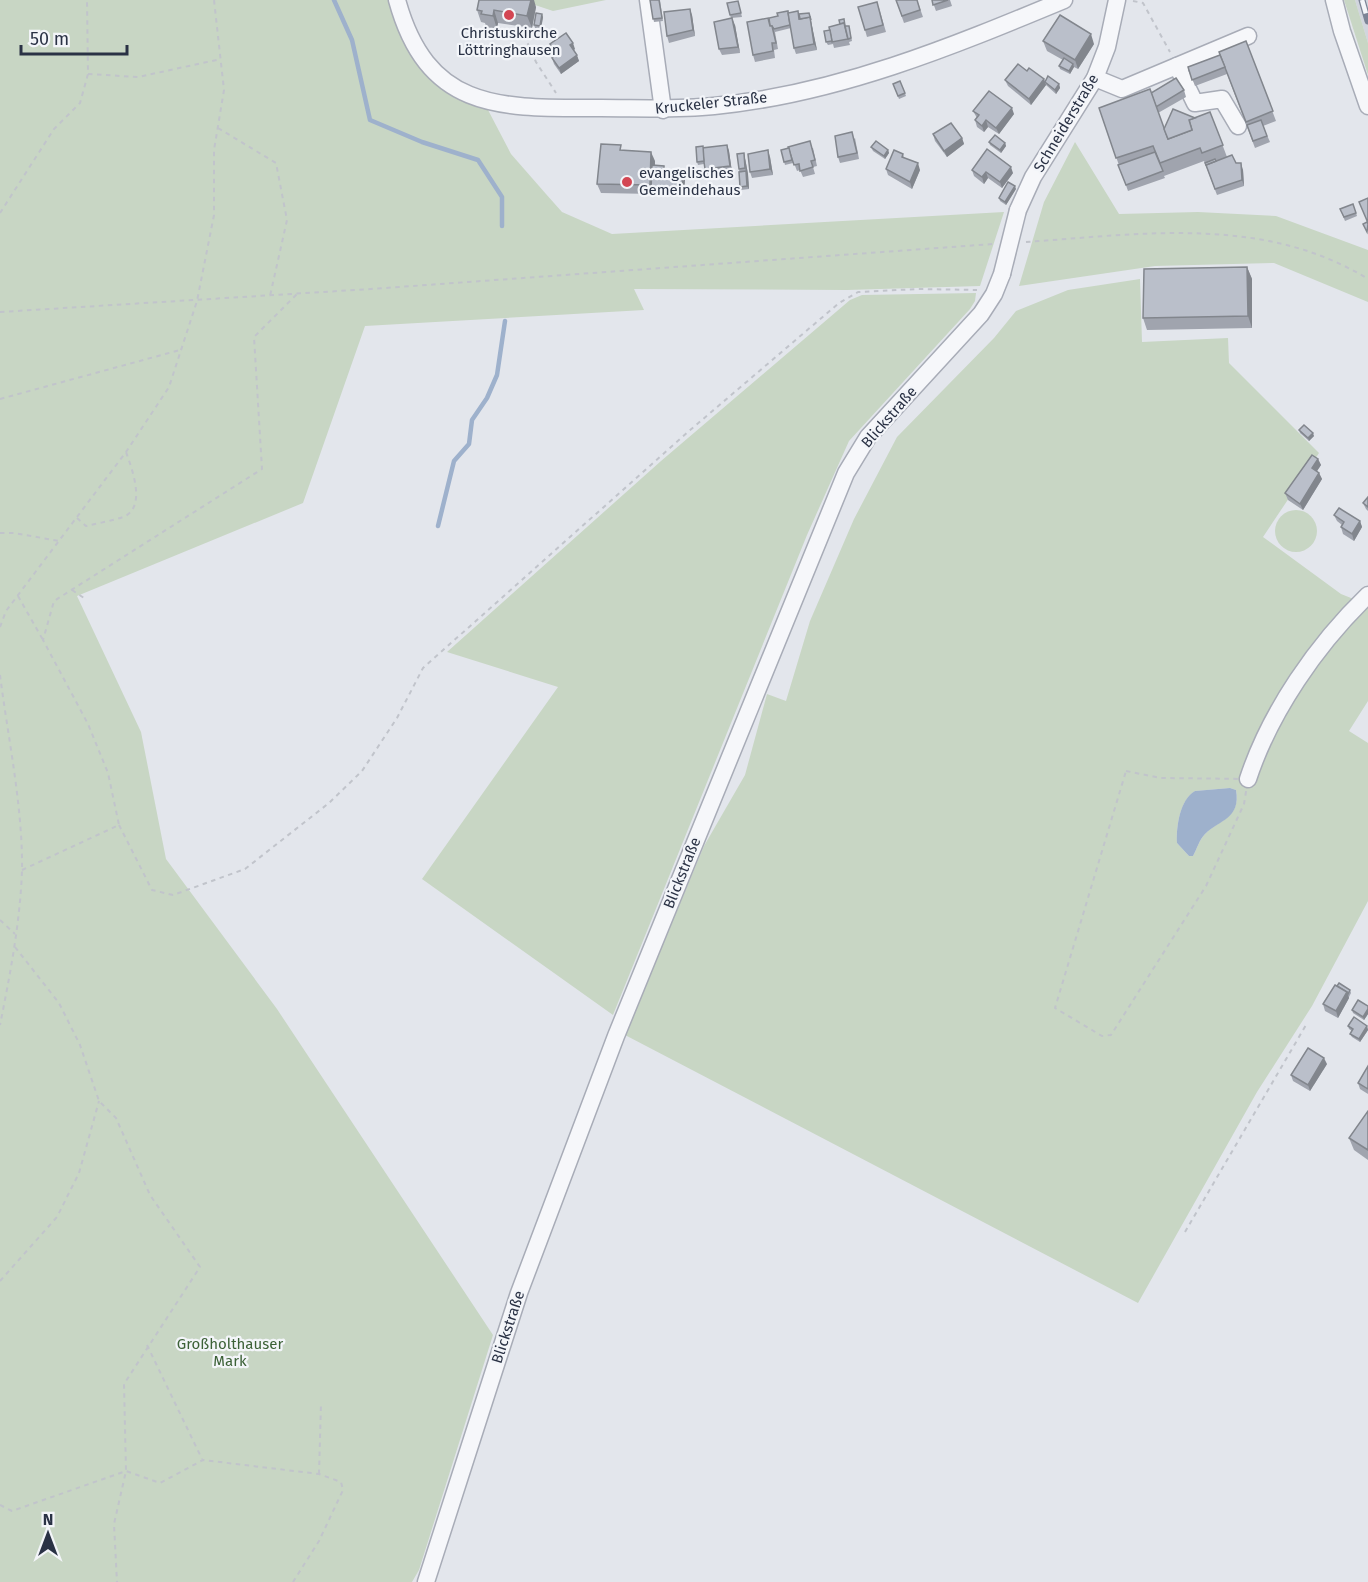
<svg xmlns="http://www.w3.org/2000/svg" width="1368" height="1582" font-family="'Fira Sans',sans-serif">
  <rect width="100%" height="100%" fill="#e3e6ec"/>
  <polygon fill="#d1d5de" points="1355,0 1368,0 1368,43"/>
  <g fill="#c8d6c4" fill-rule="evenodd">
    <polygon points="0,0 393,0 406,39 487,108 511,154 546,194 562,212 612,234 1004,212 980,286 847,290 634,289 644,310 365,326 303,503 77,596 141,732 166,859 277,1009 493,1335 419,1570 412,1582 0,1582"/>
    <polygon points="520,0 606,0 553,11"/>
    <polygon points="1344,0 1355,0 1368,43 1368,75"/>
    <polygon points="1075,142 1119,214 1198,212 1276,216 1368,250 1368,302 1274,263 1155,266 1019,286 1044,202"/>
    <path d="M1140,279L1142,342L1228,338L1229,363L1319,453L1263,537L1341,594L1356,600L1368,599V701L1349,731L1368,743V901L1312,1006L1257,1092L1138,1303L625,1035L704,846L745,775L767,694L786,701L810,621L854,519L897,437L994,338L1016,311L1068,290ZM1230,788L1236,790C1241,818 1219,820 1205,834C1199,840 1197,849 1193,856H1189L1177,843C1176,827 1180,800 1195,791Z"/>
    <polygon points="976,293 975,301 970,309 849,441 807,535 613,1015 422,879 558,687 447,652 661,461 850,300 862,295"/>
    <circle cx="1296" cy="531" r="21"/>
  </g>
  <path fill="#9eb1cc" d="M1230,788L1236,790C1241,819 1219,820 1205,834C1199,840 1197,849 1193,856H1189L1177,843C1176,827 1180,799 1195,791Z"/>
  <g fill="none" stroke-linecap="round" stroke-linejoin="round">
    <g stroke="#9eb1cc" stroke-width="4.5">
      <polyline points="334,0 352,40 370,120 422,142 478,160 502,197 502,226"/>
      <polyline points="438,526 454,461 469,444 472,420 487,398 497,375 505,321"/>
    </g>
    <defs>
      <g id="minor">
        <path d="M397,0C428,113 502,108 601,108C639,108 676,110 714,106C837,94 951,47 1064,0"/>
        <polyline points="648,0 663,110"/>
        <polyline points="1334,0 1342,31 1368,106"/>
        <polyline points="1177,66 1195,103 1222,99 1238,126"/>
        <polyline points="1095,78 1122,89 1248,36"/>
        <polyline points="1018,210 1033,177 1095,78 1107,47 1117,0"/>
        <path d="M1248,779C1270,712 1317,644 1368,595"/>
        <polyline points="426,1582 519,1293 616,1036 846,473 868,437 981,314 994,294 1002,274"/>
      </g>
    </defs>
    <use href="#minor" stroke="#a8acb7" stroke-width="19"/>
    <g stroke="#c1c4cb" stroke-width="2" stroke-dasharray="4.5 4.5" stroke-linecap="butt">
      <polyline points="1133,1 1143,3 1170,52"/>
      <polyline points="524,35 536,62 556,93"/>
      <polyline points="88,74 138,77 221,59"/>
      <polyline points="218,128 276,163 287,220 270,296"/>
      <polyline points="0,213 54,129 80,103 88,74 87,0"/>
      <path d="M1026,242C1142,234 1264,215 1368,279"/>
      <polyline points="0,312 371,289 993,244"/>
      <polyline points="0,399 180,350"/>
      <path d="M77,518L86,526C98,523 112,521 123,517C147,508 132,469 126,452"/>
      <polyline points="0,533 14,533 59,541"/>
      <polyline points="72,590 84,598"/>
      <polyline points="18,596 43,640"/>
      <polyline points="0,627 6,611 126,452 169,387 197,301 214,215 214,150 224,90 214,0"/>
      <path d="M0,675C8,738 23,808 22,871C20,923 10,975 0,1025"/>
      <polygon points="1126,771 1161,778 1248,779 1244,804 1206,886 1111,1035 1102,1036 1055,1008"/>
      <polyline points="119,825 152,890 173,895 245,869 329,803 362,771 397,718 423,668 689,431 839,303 858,292 918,289 977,290"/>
      <polyline points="22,870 119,825 108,773 88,724 43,640 54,601 262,469 254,337 297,294"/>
      <polyline points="0,920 15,934"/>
      <polyline points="15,947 59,1003 80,1045 99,1101 116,1118 150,1195 200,1267 124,1384 126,1471 114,1524 117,1582"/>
      <polyline points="1185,1232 1306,1025"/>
      <polyline points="0,1281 57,1217 79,1173 99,1101"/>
      <polyline points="147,1345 202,1459"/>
      <polyline points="319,1474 321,1403"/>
      <polyline points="0,1505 12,1511 126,1471 160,1483 203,1460 319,1474 341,1482 343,1490 319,1541 293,1582"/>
    </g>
    <use href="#minor" stroke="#f6f7fa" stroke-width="16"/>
    <defs>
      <polyline id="rail" points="1362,0 1368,21"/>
    </defs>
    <use href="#rail" stroke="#7c8496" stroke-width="7"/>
    <use href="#rail" stroke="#f3f5f9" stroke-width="4.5" stroke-dasharray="14" stroke-linecap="butt"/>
    <defs>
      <polyline id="minor-bridge" points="1002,274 1018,210"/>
    </defs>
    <use href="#minor-bridge" stroke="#a8acb7" stroke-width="19" stroke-linecap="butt"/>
    <use href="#minor-bridge" stroke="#f6f7fa" stroke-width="16"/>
  </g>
  <g fill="#a0a4ae">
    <polygon points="650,0 660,0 663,21 654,22"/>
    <polygon points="896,0 917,0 923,17 904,23"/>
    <polygon points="932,0 950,0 952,6 936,11"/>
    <polygon points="738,1 742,17 731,18 730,15"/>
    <polygon points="536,7 532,28 498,23 497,29 486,27 485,23 481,22 477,10"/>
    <polygon points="879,8 886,32 867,37 865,30"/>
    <polygon points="789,13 799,14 809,13 817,50 796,54 794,48 791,28 775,32 778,49 774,50 775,58 755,62 753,55 778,16"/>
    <polygon points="692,15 695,36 669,43 667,36"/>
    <polygon points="543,17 541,29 535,28 534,25"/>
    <polygon points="735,25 740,53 722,55 719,49"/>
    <polygon points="849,26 852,41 849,42 850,45 834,48 833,44 828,45 826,42 830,30"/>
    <polygon points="1043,41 1094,44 1078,69 1074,67 1070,74 1060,69 1059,66 1063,60 1047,51"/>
    <polygon points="1246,41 1276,121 1263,126 1270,142 1255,148 1227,74 1195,86 1188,67 1220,55"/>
    <polygon points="550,44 575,49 574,50 579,61 561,74 554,64 552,58 556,55 552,50"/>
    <polygon points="1027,71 1044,79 1046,85 1031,105 1008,86 1005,80"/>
    <polygon points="900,81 906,96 899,99 893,84"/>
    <polygon points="1045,82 1059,84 1060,88 1056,94 1046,85"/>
    <polygon points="1184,90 1186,97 1158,113 1164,129 1210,112 1227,157 1236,163 1243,170 1244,186 1217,195 1204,161 1164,176 1165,178 1128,191 1099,108 1151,93"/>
    <polygon points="973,111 1014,114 999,134 988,127 984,132 977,127 975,120 977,118"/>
    <polygon points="933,134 962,138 964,144 947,157 935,141"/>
    <polygon points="855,138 859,159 840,163 838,157"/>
    <polygon points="989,142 1005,143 1006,146 1001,153 990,145"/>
    <polygon points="727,145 729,151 732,172 707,175 704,164 698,165 697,162 703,148"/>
    <polygon points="871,147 888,150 889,153 885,159 873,151"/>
    <polygon points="813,148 817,166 813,167 815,174 803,177 800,170 797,171 791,155 793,163 785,165 781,150"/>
    <polygon points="623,150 655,161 655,165 664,166 666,172 683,172 685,179 684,196 653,195 653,194 601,193 597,184"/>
    <polygon points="744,153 748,174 749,189 741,190 739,169"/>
    <polygon points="903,154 904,158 920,170 912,189 888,175 886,169"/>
    <polygon points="770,157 773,175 752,178 750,172"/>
    <polygon points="972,170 1013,173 1002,188 988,178 984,184 974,176"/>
    <polygon points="1016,189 1006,205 1000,201 999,198"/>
    <polygon points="1353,204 1357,216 1345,221 1340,209"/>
    <polygon points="1247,267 1252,279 1252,328 1147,330 1143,318"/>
    <polygon points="1299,430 1314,436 1309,441 1300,433"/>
    <polygon points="1318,459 1321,465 1317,471 1319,473 1322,479 1303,510 1288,500 1285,493"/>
    <polygon points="1368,497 1368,511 1366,509 1363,503"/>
    <polygon points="1334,515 1360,521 1362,527 1354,541 1343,534 1341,527 1342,525 1337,521"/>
    <polygon points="1350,990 1351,993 1349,997 1349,998 1338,1018 1325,1011 1323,1004"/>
    <polygon points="1368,1006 1368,1014 1364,1020 1353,1013 1352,1010"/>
    <polygon points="1348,1026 1367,1026 1368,1030 1360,1042 1352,1037 1350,1034 1352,1031 1349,1029"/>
    <polygon points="1327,1064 1310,1091 1293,1081 1291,1075"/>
    <polygon points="1368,1066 1368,1094 1360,1089 1358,1083"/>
    <polygon points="1368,1111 1368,1160 1354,1150 1349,1138"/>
  </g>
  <g fill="#82868d">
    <polygon points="531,0 534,0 536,7 532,28 527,16"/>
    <polygon points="690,9 692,15 695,36 693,30"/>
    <polygon points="494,10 498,23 497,29 493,16"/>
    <polygon points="809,13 810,16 817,50 814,44"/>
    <polygon points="542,14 543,17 541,29 540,26"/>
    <polygon points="732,18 735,25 740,53 738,47"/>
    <polygon points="1091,34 1094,44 1078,69 1075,60"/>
    <polygon points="573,43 575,49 572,51 570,45"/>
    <polygon points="577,55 579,61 561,74 559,68"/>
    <polygon points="1073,64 1074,67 1070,74 1069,71"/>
    <polygon points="1044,79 1046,85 1031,105 1029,99"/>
    <polygon points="1059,84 1060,88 1056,94 1055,90"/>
    <polygon points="1012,108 1014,114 999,134 996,128"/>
    <polygon points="986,120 988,127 984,132 982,126"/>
    <polygon points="962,138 964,144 947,157 944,151"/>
    <polygon points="1005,143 1006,146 1001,153 1000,150"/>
    <polygon points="727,145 729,151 732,172 730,166"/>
    <polygon points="768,150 770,157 773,175 770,169"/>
    <polygon points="888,150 889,153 885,159 884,156"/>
    <polygon points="651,152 655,161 654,189 652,189 650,185"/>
    <polygon points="744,153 748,174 749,189 747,186"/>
    <polygon points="918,163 920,170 912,189 910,182"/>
    <polygon points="1241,163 1243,170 1244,186 1242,180"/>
    <polygon points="1011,167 1013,173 1002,188 1000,182"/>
    <polygon points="683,172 685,179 684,196 682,190"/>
    <polygon points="986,172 988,178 984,184 982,177"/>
    <polygon points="1015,186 1016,189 1006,205 1005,202"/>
    <polygon points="1247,267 1252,279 1252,328 1248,316"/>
    <polygon points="1313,433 1314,436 1309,441 1308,438"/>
    <polygon points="1318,459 1321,465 1315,474 1312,468"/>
    <polygon points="1319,473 1322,479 1303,510 1300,504"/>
    <polygon points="1360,521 1362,527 1354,541 1352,534"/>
    <polygon points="1347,992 1349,998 1338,1018 1336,1011"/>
    <polygon points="1368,1009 1368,1014 1364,1020 1363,1017"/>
    <polygon points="1367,1026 1368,1030 1360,1042 1359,1039"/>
    <polygon points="1324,1058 1327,1064 1310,1091 1308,1085"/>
  </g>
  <g fill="#babfca" stroke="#82868d" stroke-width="1.5">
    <polygon points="479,0 531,0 527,16 494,10 493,16 481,14 482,11 477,10"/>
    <polygon points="650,0 659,0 662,18 653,19"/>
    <polygon points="896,0 917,0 920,10 902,16"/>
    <polygon points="932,0 948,0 933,5"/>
    <polygon points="738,1 741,13 730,15 727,3"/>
    <polygon points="877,2 883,25 865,30 858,7"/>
    <polygon points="690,9 693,30 667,36 664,12"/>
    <polygon points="788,11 790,25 774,29 772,26 770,26 769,18 778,16 777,13"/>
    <polygon points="798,11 799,19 810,17 814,44 794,48 788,13"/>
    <polygon points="536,13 542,14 540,26 534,25"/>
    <polygon points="809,13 811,20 810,17 800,19 799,14"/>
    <polygon points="1060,15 1091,34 1075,60 1043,41"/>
    <polygon points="732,18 738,47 719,49 714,22"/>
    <polygon points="768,18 770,26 772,26 776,43 772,43 773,51 753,55 747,22"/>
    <polygon points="844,19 845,26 844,23 840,24 839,20"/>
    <polygon points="844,23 848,39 832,42 829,27"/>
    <polygon points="845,26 849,26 851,38 848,39"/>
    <polygon points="830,30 832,41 826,42 824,31"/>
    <polygon points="566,33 573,43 570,45 577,55 559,68 552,58 557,54 550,44"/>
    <polygon points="1246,41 1273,111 1246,122 1219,52"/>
    <polygon points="1220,55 1225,67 1192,80 1188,67"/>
    <polygon points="1064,58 1073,64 1069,71 1059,66"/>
    <polygon points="1018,64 1027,71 1029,68 1044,79 1029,99 1005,80"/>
    <polygon points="1048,76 1059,84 1055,90 1045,82"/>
    <polygon points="1176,78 1184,90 1156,107 1151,93"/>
    <polygon points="900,81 905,93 898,96 893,84"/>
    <polygon points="1150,89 1168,139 1192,130 1189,120 1210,112 1223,145 1202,153 1200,148 1160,163 1153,146 1116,158 1099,108"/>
    <polygon points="989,91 1012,108 996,128 986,120 982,126 975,120 979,115 973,111"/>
    <polygon points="1173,109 1195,118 1189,120 1192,130 1168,139 1164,129"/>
    <polygon points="1261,120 1267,136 1253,141 1247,125"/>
    <polygon points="951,123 962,138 944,151 933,134"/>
    <polygon points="852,132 857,153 838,157 835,136"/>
    <polygon points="995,135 1005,143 1000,150 989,142"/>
    <polygon points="810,141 815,160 811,161 813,167 800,171 799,164 794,165 788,147"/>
    <polygon points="876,141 888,150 884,156 871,147"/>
    <polygon points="601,144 621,145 620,150 651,152 650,185 597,184"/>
    <polygon points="727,145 730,166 705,169 702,148"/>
    <polygon points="703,146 704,161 697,162 696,147"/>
    <polygon points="789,148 792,160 784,162 781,150"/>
    <polygon points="987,149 1011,167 1000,182 986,172 982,177 972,170"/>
    <polygon points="768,150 770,169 750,172 748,154"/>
    <polygon points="894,150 903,154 902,157 918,163 910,182 886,169"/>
    <polygon points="1155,152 1163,171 1126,185 1118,165"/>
    <polygon points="744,153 745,168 739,169 737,154"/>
    <polygon points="1232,155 1236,163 1241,163 1242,180 1215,189 1206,165"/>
    <polygon points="1215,159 1216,161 1206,165 1205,163"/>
    <polygon points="652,165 664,166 664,172 683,172 682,190 651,189"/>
    <polygon points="746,171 747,186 740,187 739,172"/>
    <polygon points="1008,182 1015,186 1005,202 999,198"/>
    <polygon points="1368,198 1368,223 1359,202"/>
    <polygon points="1353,204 1356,213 1344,217 1340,209"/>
    <polygon points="1367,222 1368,224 1367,232 1363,224"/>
    <polygon points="1247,267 1248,316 1143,318 1144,269"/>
    <polygon points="1304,425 1313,433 1308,438 1299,430"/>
    <polygon points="1312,455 1318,459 1312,468 1319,473 1300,504 1285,493"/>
    <polygon points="1368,497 1368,507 1363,503"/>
    <polygon points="1339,508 1360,521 1352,534 1341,527 1344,522 1334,515"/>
    <polygon points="1339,983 1350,990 1348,994 1347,992 1337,986"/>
    <polygon points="1335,985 1347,992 1336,1011 1323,1004"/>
    <polygon points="1358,1000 1368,1006 1368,1009 1363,1017 1352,1010"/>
    <polygon points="1354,1017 1367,1026 1359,1039 1350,1034 1353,1029 1348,1026"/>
    <polygon points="1308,1048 1324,1058 1308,1085 1291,1075"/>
    <polygon points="1368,1066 1368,1089 1358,1083"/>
    <polygon points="1368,1111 1368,1150 1349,1138"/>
  </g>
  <g fill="#d34653" stroke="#f3f5f9" stroke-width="2">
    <circle cx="509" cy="15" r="6"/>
    <circle cx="627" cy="182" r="6"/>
  </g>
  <g text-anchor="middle" stroke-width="4.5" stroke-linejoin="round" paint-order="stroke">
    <g font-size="15" fill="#2a3245" stroke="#f3f5f9">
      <text x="509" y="38">Christuskirche<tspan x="509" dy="17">Löttringhausen</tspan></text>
      <text x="639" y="178" text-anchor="start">evangelisches<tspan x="639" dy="17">Gemeindehaus</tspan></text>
    </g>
    <g font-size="15" fill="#2a3245" stroke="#f3f5f9">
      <text transform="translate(711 103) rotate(-6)" y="5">Kruckeler Straße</text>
      <text transform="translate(1066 123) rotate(-59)" y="5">Schneiderstraße</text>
      <text transform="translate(889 417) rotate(-49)" y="5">Blickstraße</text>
      <text transform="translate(682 873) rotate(-68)" y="5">Blickstraße</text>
      <text transform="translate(508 1327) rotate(-72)" y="5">Blickstraße</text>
    </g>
    <g font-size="15" fill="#3c6137" stroke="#f3f5f9">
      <text x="230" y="1349">Großholthauser<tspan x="230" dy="17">Mark</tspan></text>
    </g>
  </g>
  <g transform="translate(48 1534)" stroke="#f3f5f9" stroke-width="4.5" paint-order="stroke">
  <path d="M0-4.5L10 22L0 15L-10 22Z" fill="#2a3245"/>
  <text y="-9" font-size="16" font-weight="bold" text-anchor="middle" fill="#2a3245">N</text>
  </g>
  <path d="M21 45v9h106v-9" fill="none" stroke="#2a3245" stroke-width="3"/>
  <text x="30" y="45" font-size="18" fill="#2a3245" stroke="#f3f5f9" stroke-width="4.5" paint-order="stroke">50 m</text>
</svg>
